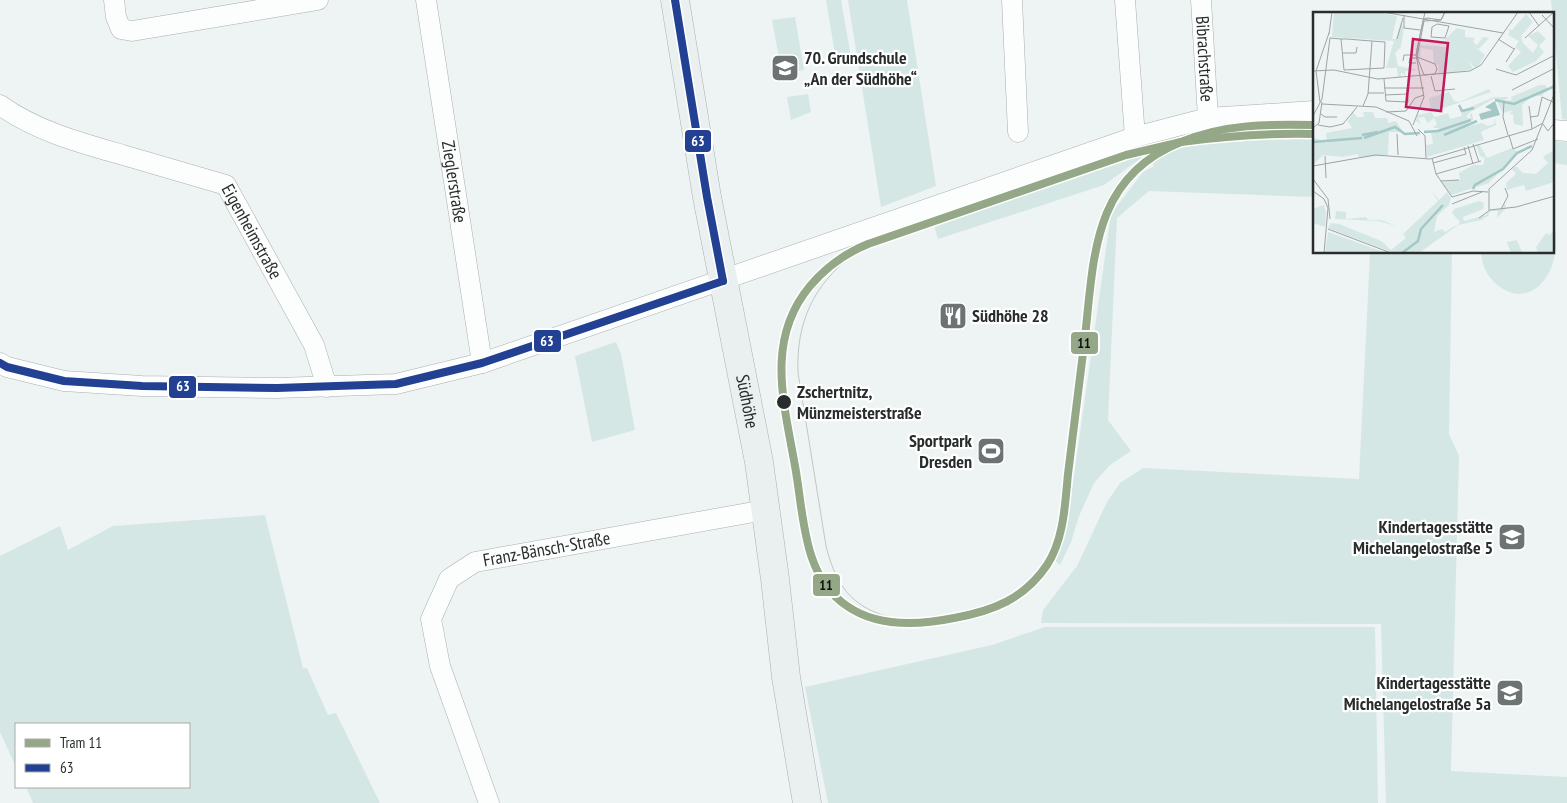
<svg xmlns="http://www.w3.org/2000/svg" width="1567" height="803" font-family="'PT Sans Narrow',sans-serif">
  <rect width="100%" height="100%" fill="#edf4f3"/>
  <g fill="#d4e7e5">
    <polygon points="826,0 841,0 851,57 836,60"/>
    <polygon points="848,0 907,0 936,186 881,207"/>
    <polygon points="1551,0 1567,0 1567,120 1562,119"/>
    <polygon points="795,17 804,70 782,74 772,20"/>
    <polygon points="808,94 811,112 791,120 787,97"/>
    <polygon points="1314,120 1314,197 1149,191 1117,218 1108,420 1131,451 1110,465 1094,483 1079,516 1071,542 1060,565 1055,561 1068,518 1111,214 1143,172 1154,166 1148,153 1104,185 938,239 931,215 1163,138 1215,127"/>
    <polygon points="1553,141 1567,142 1567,165 1553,163"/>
    <path d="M1553,221C1567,268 1530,319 1492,280C1485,272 1482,263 1481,253L1553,252Z"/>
    <polygon points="1370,253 1452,253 1449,434 1459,456 1451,771 1567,777 1567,803 1386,803 1381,624 1041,623 1043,610 1077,566 1107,502 1120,483 1143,468 1359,479"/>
    <polygon points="616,342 621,354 635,430 592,442 575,356"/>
    <polygon points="265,515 303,668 307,668 328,715 336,713 380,803 33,803 26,787 189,787 189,724 16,724 16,767 0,732 0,556 60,526 68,550 113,526"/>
    <polygon points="1045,627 1375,627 1378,803 828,803 805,687 992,645"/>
  </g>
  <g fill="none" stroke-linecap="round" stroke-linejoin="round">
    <defs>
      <g id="street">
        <polyline points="114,0 116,17 121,29 132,31 318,0"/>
        <path id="s1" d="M426,0L482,363"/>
        <polyline points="1012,0 1018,132"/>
        <polyline points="1125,0 1135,137"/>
        <path id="s2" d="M1201,0L1208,118"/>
        <path id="s3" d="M0,105C36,131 81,143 123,155C158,165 192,175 226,185L314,345L327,387"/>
        <polyline points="1553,130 1567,131"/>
        <polyline points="0,363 7,367 64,381 142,386 277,388 396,384 482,363 1135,137 1208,118 1314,111"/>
        <path id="s4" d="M489,803L440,666L431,619L449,579L475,562L765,510"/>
      </g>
      <g id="secondary">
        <path id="s5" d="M675,0L707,197L759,462L775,579L786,677L807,803"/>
      </g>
    </defs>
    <use href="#street" stroke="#aaafae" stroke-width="21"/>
    <use href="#secondary" stroke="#aaafae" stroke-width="29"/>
    <use href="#street" stroke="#fcfdfd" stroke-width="20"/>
    <use href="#secondary" stroke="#eaf0f0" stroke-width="28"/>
    <path stroke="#c4c6c6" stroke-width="1" d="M884,238C874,244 863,249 853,255C813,285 796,323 798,373L826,546C839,599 863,614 915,623"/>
    <defs>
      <g id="bus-1">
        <polyline points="675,0 707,197 723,281"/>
        <polyline points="0,363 7,367 64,381 142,386 277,388 396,384 482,363 723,281"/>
      </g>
    </defs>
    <use href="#bus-1" stroke="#fff" stroke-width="11"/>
    <use href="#bus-1" stroke="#224193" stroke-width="8"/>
    <defs>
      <g id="tram-1">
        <path d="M1181,142C1093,177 1094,256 1085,337C1079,383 1074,428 1068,474C1065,504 1064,539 1047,565C1024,599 993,611 954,618C920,625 877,627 847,606C802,576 804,514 795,466C784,403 765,340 810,286C826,267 846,253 868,244L1126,155Z"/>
        <path d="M1181,142C1223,124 1269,124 1314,125"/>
        <path d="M1181,142C1225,136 1269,133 1314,134"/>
      </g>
    </defs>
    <use href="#tram-1" stroke="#fff" stroke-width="11"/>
    <use href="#tram-1" stroke="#94a888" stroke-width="8"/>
  </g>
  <defs>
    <symbol id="school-square" viewBox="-11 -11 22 22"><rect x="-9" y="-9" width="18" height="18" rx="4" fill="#6d7372" stroke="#fff"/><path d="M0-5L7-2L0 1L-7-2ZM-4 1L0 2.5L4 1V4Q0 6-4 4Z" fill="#fff"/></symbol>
    <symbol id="restaurant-square" viewBox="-11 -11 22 22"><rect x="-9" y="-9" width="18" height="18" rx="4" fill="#6d7372" stroke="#fff"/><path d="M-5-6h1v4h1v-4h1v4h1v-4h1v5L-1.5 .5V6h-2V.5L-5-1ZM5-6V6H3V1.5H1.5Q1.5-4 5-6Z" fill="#fff"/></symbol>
    <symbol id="stadium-square" viewBox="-11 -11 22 22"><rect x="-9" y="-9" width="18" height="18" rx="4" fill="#6d7372" stroke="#fff"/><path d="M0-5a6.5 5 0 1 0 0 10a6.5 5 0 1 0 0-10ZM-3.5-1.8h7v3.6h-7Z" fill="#fff"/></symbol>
  </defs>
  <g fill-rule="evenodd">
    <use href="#school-square" x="769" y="52" width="32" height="32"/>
    <use href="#restaurant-square" x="937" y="300" width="32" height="32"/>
    <use href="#stadium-square" x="975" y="435" width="32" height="32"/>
    <use href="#school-square" x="1496" y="521" width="32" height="32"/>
    <use href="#school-square" x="1494" y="677" width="32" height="32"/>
  </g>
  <circle fill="#282d2c" stroke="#fff" stroke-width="2" cx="784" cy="402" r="8"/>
  <g text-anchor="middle" stroke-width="4.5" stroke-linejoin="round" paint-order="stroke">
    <g font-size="18" font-weight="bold" fill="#282d2c" stroke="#fff" text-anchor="end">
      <text x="804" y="64" text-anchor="start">70. Grundschule<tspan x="804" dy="21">„An der Südhöhe“</tspan></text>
      <text x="972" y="322" text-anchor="start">Südhöhe 28</text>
      <text x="972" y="447">Sportpark<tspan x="972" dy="21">Dresden</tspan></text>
      <text x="1493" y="533">Kindertagesstätte<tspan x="1493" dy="21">Michelangelostraße 5</tspan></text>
      <text x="1491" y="689">Kindertagesstätte<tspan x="1491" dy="21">Michelangelostraße 5a</tspan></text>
    </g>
    <g font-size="18" fill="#282d2c" stroke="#fff">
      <text dy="6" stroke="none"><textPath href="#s2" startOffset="59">Bibrachstraße</textPath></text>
      <text dy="6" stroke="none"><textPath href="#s1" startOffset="184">Zieglerstraße</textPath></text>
      <text dy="6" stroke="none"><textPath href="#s3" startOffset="294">Eigenheimstraße</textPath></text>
      <text dy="6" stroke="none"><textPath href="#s5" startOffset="408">Südhöhe</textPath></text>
      <text dy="6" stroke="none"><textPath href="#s4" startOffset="341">Franz-Bänsch-Straße</textPath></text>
    </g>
    <g font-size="18" font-weight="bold" fill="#282d2c" stroke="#fff" text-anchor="start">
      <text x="797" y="398">Zschertnitz,<tspan x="797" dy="21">Münzmeisterstraße</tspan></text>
    </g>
  </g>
  <g transform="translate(1313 12)">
    <rect width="241" height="241" fill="#edf4f3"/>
    <path d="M21,0H65L84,4L79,27H83L88,10L91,16L88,35L82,41L85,54L106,58L92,59V64L88,60V65H85L84,56H73L81,29L19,25ZM213,2L220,10L208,24L210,31L220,41L225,33L215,24L225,19L233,27L226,34L231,40L223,49L200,60L195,54L208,40L202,35L206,29L195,23L197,19L194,17L199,18ZM112,7L106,33L133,35L134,29L131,28L144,16L152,18V25L162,26L160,30L164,33L170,25L176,26L165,38L158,32L172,43L166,53L162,56L155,48L160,57L126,63L125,53L106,46V56L104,40ZM108,36L120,38L121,51L107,47ZM226,73H233L234,79L228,84L220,83L209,93L210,114L201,112L200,102H196L200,98L190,101L182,86L157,100L153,105L158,107L157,102L159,101L160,108L155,109L156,114L169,111L175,114L181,112L182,107L183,113L168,120L171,128L114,145L113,133L120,132L118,120L127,116H120L124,112L121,106L115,111L111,105L105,106L108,112L103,109L104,103L118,100L116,86L136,80L141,89L146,90L176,77L178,80L118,100L122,105L135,101L137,107L149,104L146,92L150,98L181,85H196L191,89L199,88L198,85ZM40,100L44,105H51L50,100H60L62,106H74L75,111L83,109L90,120H76L75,143L46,146L45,142L29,145L10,143L0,153V125L14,131L13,121L39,116L35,109ZM163,132H166L174,146L199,136L205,140L176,171L138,183L129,170L147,168L146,161L160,153H170L172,146L167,144ZM241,138V170L213,179L211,173L194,178L193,171L203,162L199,157L203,154L210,161L223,162L235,151L230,145ZM117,177L126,188L134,180L138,186L136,193L124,204L121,220L129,217L132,220L142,214L145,213L106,241H81L15,216L18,211L26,212L68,229L78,238L93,226L90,222L125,189ZM166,189L171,191L170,197L150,205L151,209L173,203L176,198L189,197L192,191L193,196L184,206L185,199H177L175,204L168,208L145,213L147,210L139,201L141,197ZM11,193L13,201L12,215L0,211V197ZM23,199L33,200V207L53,205L55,208H68L83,214L65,209L22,207ZM241,217V241H225L223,235L233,221L237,223ZM15,220L73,241H12ZM204,228L209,241H198L194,230Z" fill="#d4e7e5" fill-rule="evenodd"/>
    <path d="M182,89L187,103L168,108L166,102L179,98L172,95Z" fill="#a4c8c6"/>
    <path fill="none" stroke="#a4c8c6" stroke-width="2.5" d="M182,88L201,92L242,74M146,93L149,99L161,96M111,120L125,119L158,108M49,123L65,120M131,123L164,109M51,126L82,115L92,122L107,121M0,130L49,126M160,177L162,173L190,157L204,141L219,134M89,241L105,229L108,217L130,193"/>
    <path fill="none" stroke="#9ea4a3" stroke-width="1" d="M70,0L190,21M132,0L128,8L114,6L111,7L110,9L104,37V45L122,52L124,57L122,62L111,63L104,45L111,9L128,8L132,0M216,0L226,14M91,3V16L107,18M229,3L242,17M124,12L136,14L132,26L118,25L119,15ZM16,22L19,0M17,26L28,27H34L46,28L72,30L71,56L31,58L28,27M212,26L241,0M84,27L90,6M185,27L201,37M30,41H43L44,35M90,49L91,43H103M193,50L202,36M103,51H96L97,46H104M183,57L203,63L242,43M0,59L21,58L65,67L157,59L168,53L205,0M118,64L122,79L142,77M71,67L73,89M71,76H111M199,78L242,56M55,81H71M72,83L94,82M9,87L17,26M73,89L95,90L94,76M7,90L3,59L16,21M191,90L190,105L195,123M9,92L63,95L96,109L104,124M50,94L55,82L59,29M216,94L219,117M73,100L93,99L102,86L111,83M8,102L12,105H24M0,104L9,87M217,105L225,104L229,85L242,91M230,112L235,119L242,110M5,113L17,115L30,112L44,95M100,113L111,85L103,43L112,0M0,116L6,111L9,90M105,117L112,124L113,146M84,122L85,143M196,123L200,137L225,127M160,132L166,150M155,134L160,152M12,144L13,166M119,146L123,162L139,185L160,179L175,180M120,151L153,142L151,135M0,154L62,143L117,147L219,117L230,111M123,162L168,149M0,167L15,187L17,207M128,169L146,168M0,179L11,187L15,196L11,241M139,192L169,180M188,197L195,184L192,176M176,198V177L219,138L242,80M166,206L177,198L203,195L242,184M15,217L78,241"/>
    <path fill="#c2185b" fill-opacity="0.15" stroke="#c2185b" stroke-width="2.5" d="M100,27L135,31L128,99L93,95Z"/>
    <rect width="241" height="241" fill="none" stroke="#282d2c" stroke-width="2.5"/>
  </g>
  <g stroke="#fff" stroke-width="2">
    <rect x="684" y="129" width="28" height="24" rx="5" fill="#224193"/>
    <rect x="533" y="329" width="29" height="24" rx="5" fill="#224193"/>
    <rect x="1070" y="331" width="29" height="24" rx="5" fill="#94a888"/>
    <rect x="168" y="375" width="29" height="24" rx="5" fill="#224193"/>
    <rect x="812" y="573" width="29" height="24" rx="5" fill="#94a888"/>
  </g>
  <g font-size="14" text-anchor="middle" font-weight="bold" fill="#fff">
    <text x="698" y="146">63</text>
    <text x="547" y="346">63</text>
    <text x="183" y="391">63</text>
  </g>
  <g font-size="14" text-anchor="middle" font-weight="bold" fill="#111">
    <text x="1084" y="348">11</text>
    <text x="826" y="590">11</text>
  </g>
  <rect x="15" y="723" width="175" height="65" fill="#ffffff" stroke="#a9abab"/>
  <rect x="25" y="739" width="25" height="8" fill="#94a888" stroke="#a9abab"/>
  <text x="60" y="748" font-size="15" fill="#282d2c">Tram 11</text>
  <rect x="25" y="764" width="25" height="8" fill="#224193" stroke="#a9abab"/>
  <text x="60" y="773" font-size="15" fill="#282d2c">63</text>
</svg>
